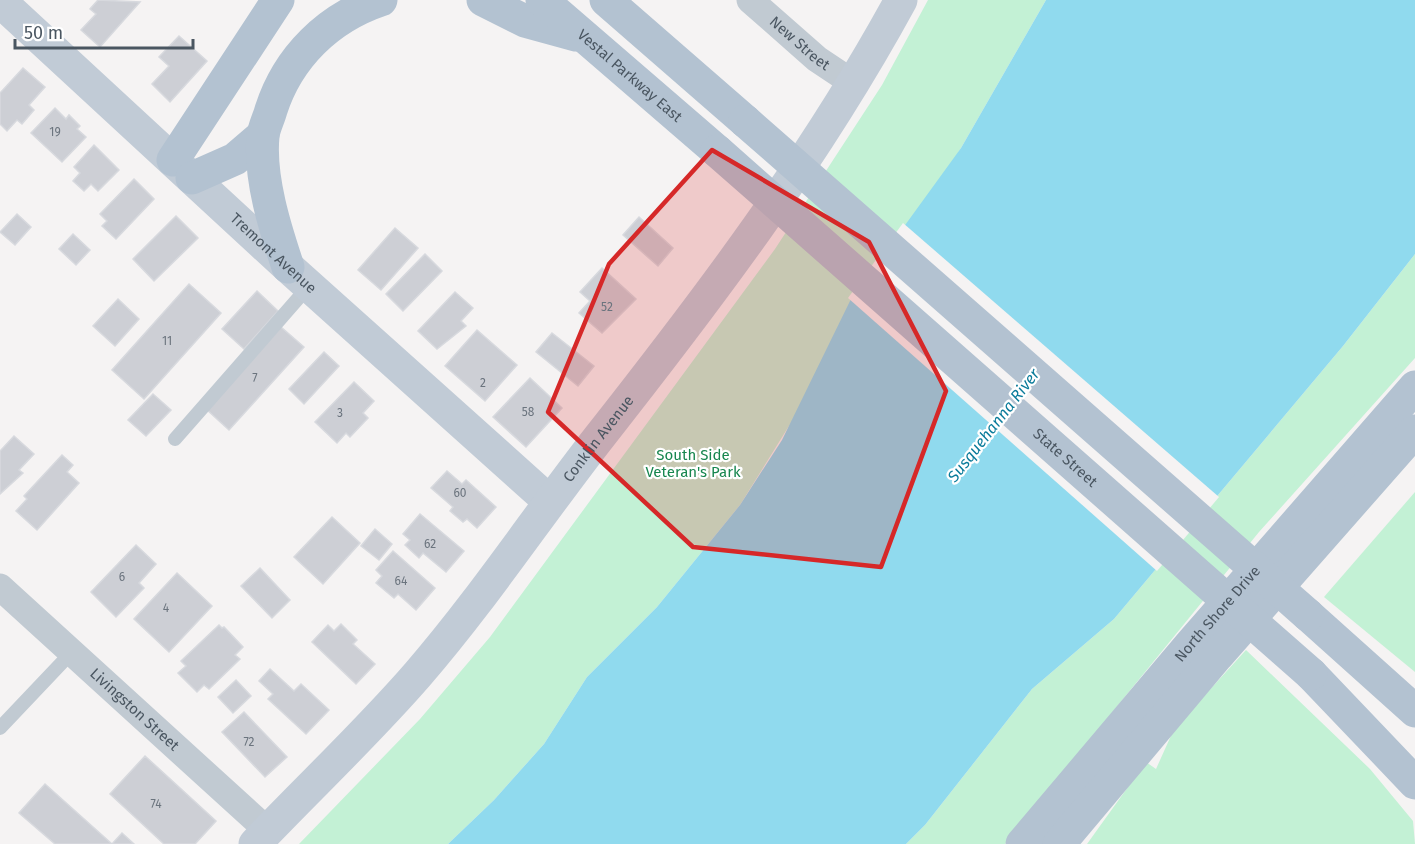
<svg xmlns="http://www.w3.org/2000/svg" width="1415" height="844" font-family="'Fira Sans',sans-serif">
  <rect width="100%" height="100%" fill="#f5f3f3"/>
  <g fill="#c3f1d5">
    <polygon points="928,0 1046,0 961,148 740,505 657,607 587,677 544,744 494,800 448,844 299,844 420,719 490,637 775,249 882,85"/>
    <polygon points="1415,254 1415,358 1259,532 1005,844 906,844 925,825 1032,689 1114,619 1343,346"/>
    <polygon points="1415,492 1415,672 1324,597"/>
    <polygon points="1246,650 1370,769 1413,821 1415,844 1087,844 1146,762 1156,769 1174,729"/>
  </g>
  <polygon fill="#90daee" points="1046,0 1415,0 1415,254 1343,346 1114,619 1032,689 925,825 906,844 448,844 494,800 544,744 587,677 657,607 740,505 782,440 850,301 961,148"/>
  <polygon fill="#f5f3f3" points="903,223 1219,497 1157,571 848,298"/>
  <g fill="#cdcfd5" stroke="#d7d9de" stroke-width="1.5">
    <polygon points="98,0 140,2 100,47 81,30 96,14 90,9"/>
    <polygon points="179,36 207,61 170,102 152,84 169,66 159,57"/>
    <polygon points="23,68 45,87 29,105 34,110 22,124 17,120 7,131 0,124 0,93"/>
    <polygon points="55,108 66,119 69,115 80,126 77,129 86,137 62,162 31,133"/>
    <polygon points="94,145 119,170 98,191 91,184 84,191 73,181 80,173 74,167"/>
    <polygon points="134,179 154,199 116,239 102,226 107,221 100,214"/>
    <polygon points="17,214 31,227 15,245 0,232"/>
    <polygon points="176,216 198,238 154,281 133,259"/>
    <polygon points="639,217 673,248 658,266 623,235"/>
    <polygon points="395,228 418,248 381,290 358,270"/>
    <polygon points="73,234 90,250 76,265 59,249"/>
    <polygon points="425,254 442,271 403,311 386,294"/>
    <polygon points="602,268 636,299 602,333 579,313 590,301 580,292"/>
    <polygon points="189,284 221,313 144,399 112,370"/>
    <polygon points="257,291 278,311 244,349 222,329"/>
    <polygon points="455,292 473,308 461,321 466,326 437,349 418,331"/>
    <polygon points="118,299 139,319 115,346 93,326"/>
    <polygon points="281,327 304,347 229,430 206,409"/>
    <polygon points="477,330 517,365 485,401 445,366"/>
    <polygon points="552,333 594,366 578,386 536,352"/>
    <polygon points="324,352 339,366 304,404 289,389"/>
    <polygon points="530,378 562,408 526,447 493,417"/>
    <polygon points="354,382 374,401 363,413 368,418 350,437 346,433 337,443 315,422"/>
    <polygon points="153,394 171,410 146,436 128,420"/>
    <polygon points="14,436 34,454 19,470 23,473 0,494 0,451"/>
    <polygon points="62,455 73,465 67,472 79,483 37,530 16,511 27,499 24,496"/>
    <polygon points="447,471 462,484 466,480 496,507 477,528 467,519 463,522 450,511 453,507 431,488"/>
    <polygon points="420,514 464,551 446,572 423,553 419,558 405,545 410,540 403,534"/>
    <polygon points="332,517 360,543 323,584 294,557"/>
    <polygon points="375,529 392,544 379,560 361,546"/>
    <polygon points="136,545 156,564 139,583 144,588 116,617 91,592"/>
    <polygon points="393,551 435,588 416,610 398,594 394,598 376,583 382,576 376,570"/>
    <polygon points="260,568 290,600 272,618 241,586"/>
    <polygon points="177,573 212,606 169,652 134,619"/>
    <polygon points="341,624 357,640 353,644 375,664 356,684 312,642 328,625 334,631"/>
    <polygon points="219,625 222,628 224,627 243,647 235,655 240,659 209,689 204,685 197,692 178,673 186,666 181,661"/>
    <polygon points="270,669 294,691 301,684 329,710 306,734 268,699 273,694 259,681"/>
    <polygon points="236,680 251,696 233,713 218,697"/>
    <polygon points="244,712 287,757 265,777 222,732"/>
    <polygon points="145,756 216,821 195,844 164,844 110,794"/>
    <polygon points="45,784 112,844 122,833 134,844 55,844 19,813"/>
  </g>
  <g fill="none" stroke-linecap="round" stroke-linejoin="round">
    <g stroke="#c1cad2" stroke-width="14">
      <polyline points="175,439 309,286"/>
      <polyline points="0,728 72,652"/>
    </g>
    <g stroke="#c1cad2" stroke-width="27">
      <path id="s1" d="M750,0L817,59L853,83"/>
      <path id="s2" d="M0,587L268,831"/>
    </g>
    <g stroke="#c1cbd6" stroke-width="33">
      <path id="s3" d="M0,1L288,267L549,501"/>
      <path id="s4" d="M255,844C309,787 367,733 418,674C482,600 537,517 597,440C708,299 815,158 901,0"/>
    </g>
    <g stroke="#b3c2d1" stroke-width="33">
      <polyline points="483,0 525,21 576,35"/>
      <path id="s5" d="M542,0L717,151"/>
      <polyline points="606,0 745,121"/>
      <polyline points="173,160 278,0"/>
      <polyline points="192,178 235,159 263,135"/>
      <path d="M288,267C275,228 259,178 263,136C264,127 269,118 271,110C288,57 328,18 381,0"/>
      <polyline points="1308,615 1415,711"/>
      <polyline points="1311,674 1415,783"/>
      <path id="s6" d="M1022,844L1191,644L1415,387"/>
      <polyline points="1059,844 1217,656 1415,431"/>
    </g>
    <g stroke="#b3c2d1" stroke-width="33">
      <polyline points="745,121 1308,615"/>
      <path id="s7" d="M717,151L1311,674"/>
    </g>
  </g>
  <path fill="#d62828" fill-opacity="0.2" stroke="#d62828" stroke-width="4.5" stroke-linejoin="round" d="M712,150L869,242L946,391L881,567L693,547L548,412L609,264Z"/>
  <g text-anchor="middle" stroke-width="4.5" stroke-linejoin="round" paint-order="stroke">
    <g font-size="12" fill="#6b747e">
      <text x="55" y="136">19</text>
      <text x="607" y="311">52</text>
      <text x="167" y="345">11</text>
      <text x="255" y="382">7</text>
      <text x="483" y="387">2</text>
      <text x="528" y="416">58</text>
      <text x="340" y="417">3</text>
      <text x="460" y="497">60</text>
      <text x="430" y="548">62</text>
      <text x="122" y="581">6</text>
      <text x="401" y="585">64</text>
      <text x="166" y="612">4</text>
      <text x="249" y="746">72</text>
      <text x="156" y="808">74</text>
    </g>
    <g font-size="15" fill="#4a5661" stroke="#fff">
      <text dy="5" stroke="none"><textPath href="#s1" startOffset="66">New Street</textPath></text>
      <text dy="5" stroke="none"><textPath href="#s5" startOffset="116">Vestal Parkway East</textPath></text>
      <text dy="5" stroke="none"><textPath href="#s3" startOffset="372">Tremont Avenue</textPath></text>
      <text dy="5" stroke="none"><textPath href="#s4" startOffset="532">Conklin Avenue</textPath></text>
      <text dy="5" stroke="none"><textPath href="#s7" startOffset="464">State Street</textPath></text>
      <text dy="5" stroke="none"><textPath href="#s6" startOffset="302">North Shore Drive</textPath></text>
      <text dy="5" stroke="none"><textPath href="#s2" startOffset="182">Livingston Street</textPath></text>
    </g>
    <g font-size="15" fill="#17864f" stroke="#fff">
      <text x="693" y="460">South Side<tspan x="693" dy="17">Veteran's Park</tspan></text>
    </g>
    <g font-size="16" font-style="italic" fill="#0c7c9b" stroke="#fff">
      <text transform="translate(993 425) rotate(-52)" y="6">Susquehanna River</text>
    </g>
  </g>
  <path d="M15 39v9h178v-9" fill="none" stroke="#4a5661" stroke-width="3"/>
  <text x="24" y="39" font-size="18" fill="#4a5661" stroke="#ffffff" stroke-width="4.5" paint-order="stroke">50 m</text>
</svg>
